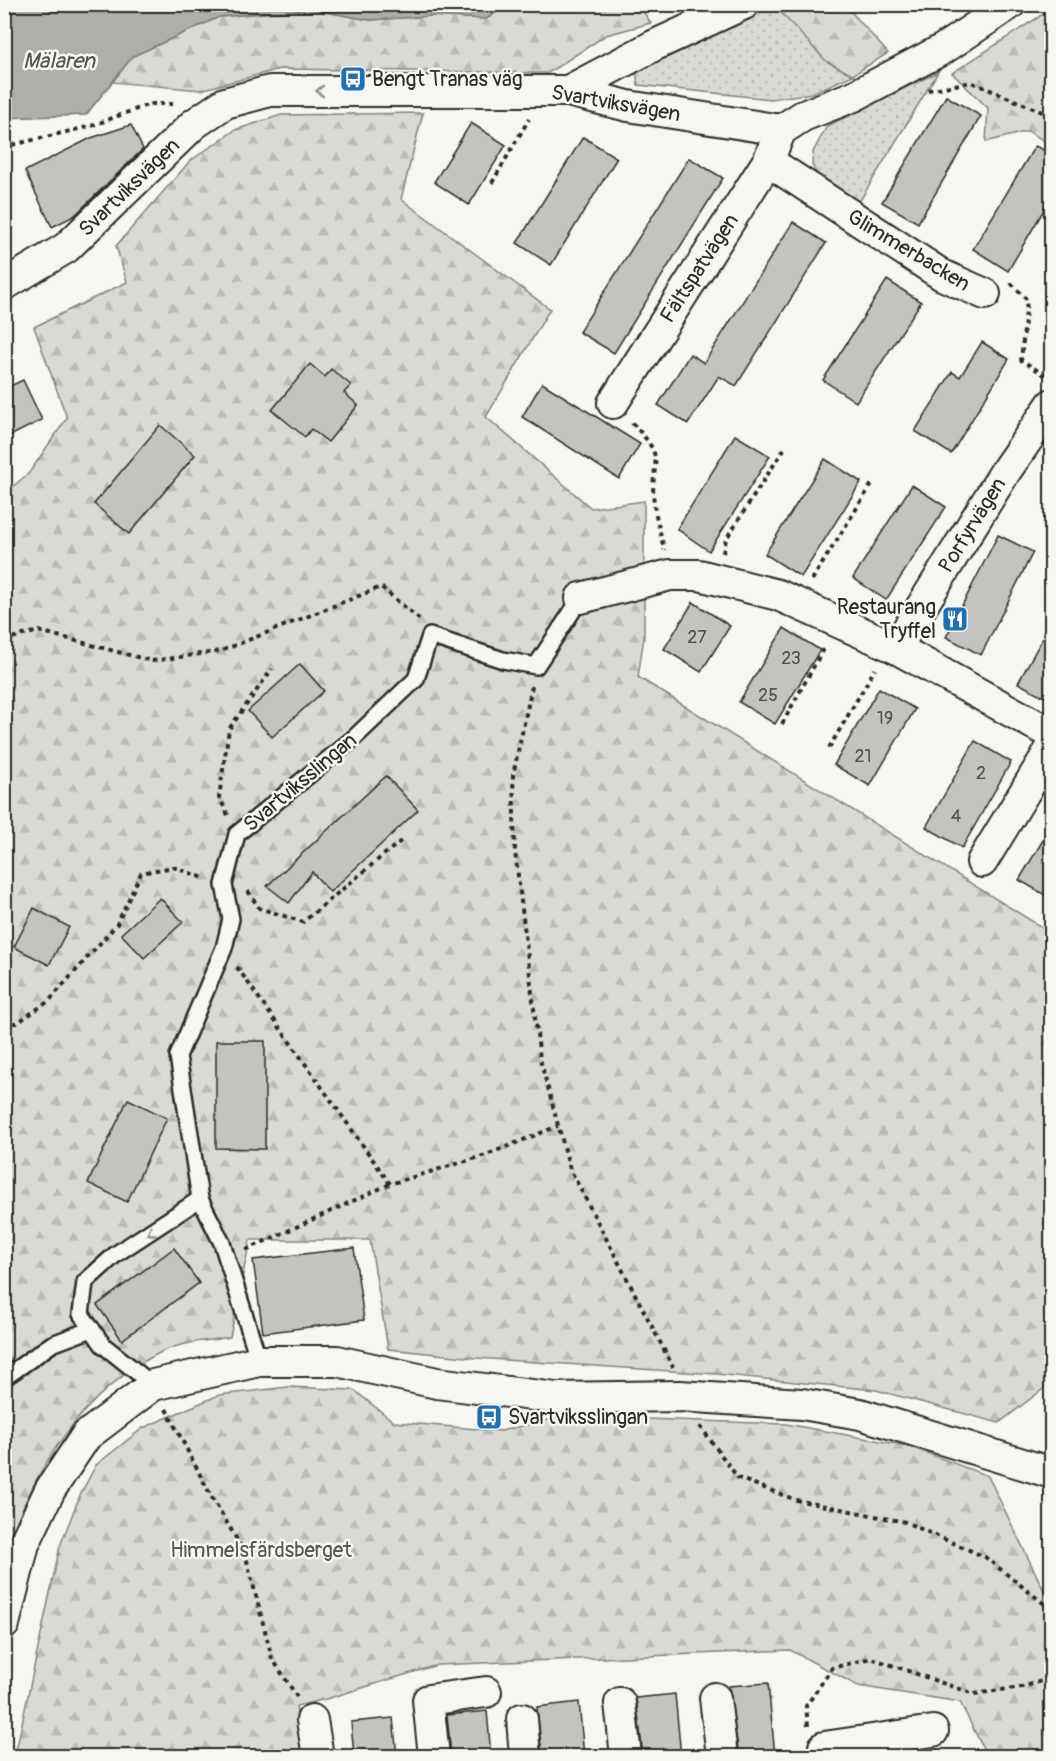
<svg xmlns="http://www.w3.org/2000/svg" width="1056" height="1761" font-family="Pangolin,sans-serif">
  <defs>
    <pattern id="grass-dots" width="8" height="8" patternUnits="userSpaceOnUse" patternTransform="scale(1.5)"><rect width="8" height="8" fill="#d9d9d5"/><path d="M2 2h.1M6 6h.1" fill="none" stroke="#babab7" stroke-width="1.8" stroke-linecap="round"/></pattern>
    <pattern id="forest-firs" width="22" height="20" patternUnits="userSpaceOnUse" patternTransform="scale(1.5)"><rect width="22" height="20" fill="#d9d9d5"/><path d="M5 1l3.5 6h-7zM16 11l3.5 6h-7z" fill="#babab7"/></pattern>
  </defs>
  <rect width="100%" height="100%" fill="#f6f6f2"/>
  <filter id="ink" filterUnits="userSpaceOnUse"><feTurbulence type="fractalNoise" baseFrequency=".0167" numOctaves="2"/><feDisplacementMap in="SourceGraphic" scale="12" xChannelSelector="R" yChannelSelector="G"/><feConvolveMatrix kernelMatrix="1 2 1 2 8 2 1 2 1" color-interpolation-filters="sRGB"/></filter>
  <g filter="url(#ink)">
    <g fill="url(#grass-dots)" stroke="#828280" stroke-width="1.5">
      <polygon points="774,4 826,61 853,75 812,93 771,99 638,85 636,71"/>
      <polygon points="938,72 858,204 817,174 812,165 813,152 827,126"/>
    </g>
    <g fill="url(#forest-firs)" stroke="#828280" stroke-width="1.5">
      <polygon points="638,4 651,23 606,35 548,73 280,69 201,90 112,82 133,56 219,17 309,9 370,20 430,16 486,19 508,5"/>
      <polygon points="774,5 845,5 888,53 853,75 826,61"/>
      <polygon points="1051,9 1051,145 1028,131 986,142 988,108 952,73"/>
      <path d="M423,113L401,199L550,309L486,417L591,508L644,501V637L638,677L1051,933V1383L999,1423L876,1390L716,1374L476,1358L388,1349L370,1240H250L230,1337C209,1341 182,1342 163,1351C82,1391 32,1471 5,1554V493L29,473L67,418L34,327L127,282L116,246L190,161L235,130L281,115Z"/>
      <polygon points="288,1387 354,1390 394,1422 501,1431 564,1416 786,1424 908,1446 988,1476 1051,1605 1051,1756 987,1756 960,1702 858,1686 790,1650 437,1665 326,1699 296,1706 303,1756 15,1756 60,1546 80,1495 96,1465 143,1428 219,1395"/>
    </g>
    <polygon fill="#aeaeab" stroke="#7a7a78" stroke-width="1.5" points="4,5 5,4 508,5 486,19 430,16 370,20 309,9 219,17 133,56 86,115 5,118"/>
    <g fill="#c3c3c0" stroke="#2b2b2b" stroke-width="1.5">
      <polygon points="946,96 981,116 918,223 882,202"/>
      <polygon points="471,123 506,145 469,205 434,182"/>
      <polygon points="131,125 143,149 74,216 52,227 25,171 91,138"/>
      <polygon points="583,137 617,158 551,265 517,243"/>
      <polygon points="1035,146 1052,154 1052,196 1008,271 973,249"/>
      <polygon points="689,158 723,178 614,353 579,332"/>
      <polygon points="793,222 826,243 736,386 719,376 688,424 658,405 690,354 704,363"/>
      <polygon points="887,280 921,302 856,402 823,380"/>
      <polygon points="982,342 1009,359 951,454 915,431 952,372 960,377"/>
      <polygon points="310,364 325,377 331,369 351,385 344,393 358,405 328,442 311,429 305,437 272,410"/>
      <polygon points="23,380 42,420 4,439 4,389"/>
      <polygon points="542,383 640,444 619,479 522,417"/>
      <polygon points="160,425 195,455 129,534 94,504"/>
      <polygon points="735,435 770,456 709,551 677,529"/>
      <polygon points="825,459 861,482 801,577 765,554"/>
      <polygon points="912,485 946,507 886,600 853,578"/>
      <polygon points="998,535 1033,552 981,655 946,637"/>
      <polygon points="693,602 730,626 701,672 664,649"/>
      <polygon points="1052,621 1052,701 1018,683"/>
      <polygon points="784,628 820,650 775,724 739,702"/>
      <polygon points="300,664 324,691 272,737 248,711"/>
      <polygon points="879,688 915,709 870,786 834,765"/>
      <polygon points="975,741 1011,762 962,848 926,827"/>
      <polygon points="386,776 418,810 330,892 312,872 289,903 267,886"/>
      <polygon points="1052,825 1052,899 1019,880"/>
      <polygon points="160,898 183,922 144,958 121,934"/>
      <polygon points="34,908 69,927 49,965 14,947"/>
      <polygon points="216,1041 265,1041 265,1149 216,1148"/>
      <polygon points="128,1099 167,1118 127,1202 88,1183"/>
      <polygon points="174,1248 199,1283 122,1340 97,1305"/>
      <polygon points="354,1248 364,1320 263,1333 253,1260"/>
      <polygon points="768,1683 775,1756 739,1756 729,1686"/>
      <polygon points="675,1694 681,1756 643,1756 636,1698"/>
      <polygon points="579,1702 584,1756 542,1756 537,1707"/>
      <polygon points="487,1711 491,1756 451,1756 447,1715"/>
      <polygon points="393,1718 397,1756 354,1756 351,1722"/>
    </g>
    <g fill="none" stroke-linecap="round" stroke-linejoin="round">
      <defs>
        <g id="service">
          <polyline points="259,1361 222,1243 200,1199 178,1056 224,948 231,919 224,885 237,834 354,738 416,679 430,636 503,660 536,666 581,598"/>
          <polyline points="4,1378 52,1344 92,1329"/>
          <polyline points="153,1385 103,1345 81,1314 85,1282 116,1254 200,1199"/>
        </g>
        <g id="minor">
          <polyline points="568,91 653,46 744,4"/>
          <polyline points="768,161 942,275 985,294"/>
          <polyline points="4,285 66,248 194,124 225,103 270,91 568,91 628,106 781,130 803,116 854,96 943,49 1010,4"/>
          <polyline points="613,403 768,161 781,130"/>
          <polyline points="581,598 670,575 699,575 778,595 896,648 1052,734"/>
          <polyline points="896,648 1005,472 1052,404"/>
          <polyline points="982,862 1052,747"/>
          <polyline points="4,1624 24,1544 50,1490 86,1436 153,1385 259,1361 337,1361 437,1383 556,1398 680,1396 802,1404 860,1414 1052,1473"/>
          <polyline points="715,1698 722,1756"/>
          <polyline points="620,1703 626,1756"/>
          <polyline points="522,1719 525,1756"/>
          <polyline points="312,1720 318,1756"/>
          <polyline points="434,1756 428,1700 486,1692"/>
          <polyline points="825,1756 824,1747 933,1731"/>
        </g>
      </defs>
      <use href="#service" stroke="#2b2b2b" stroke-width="20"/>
      <use href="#minor" stroke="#2b2b2b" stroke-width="34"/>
      <g stroke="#2b2b2b" stroke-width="4" stroke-dasharray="4.5 4.5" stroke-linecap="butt">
        <polyline points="928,90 971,82 1052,116"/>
        <polyline points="4,147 91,126 150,104 173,104"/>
        <polyline points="492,183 529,119"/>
        <polyline points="1011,283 1027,300 1021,360 1048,377"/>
        <path d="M632,423C670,462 649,460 654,504C656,519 661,534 664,550"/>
        <polyline points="723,553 726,539 786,446"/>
        <polyline points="812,580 873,482"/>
        <polyline points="4,640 39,631 152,661 221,651 381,587 420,620"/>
        <polyline points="532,686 513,775 515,851 540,1059 570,1169 673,1367"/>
        <polyline points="782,724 825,646"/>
        <polyline points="829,748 875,669"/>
        <polyline points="228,815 219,797 229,729 272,669"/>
        <polyline points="248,891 259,908 303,922 403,839"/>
        <polyline points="237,967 390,1184 486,1155 558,1126"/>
        <polyline points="4,1023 17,1023 49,1001 117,924 141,873 173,867 204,878"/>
        <polyline points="246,1250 390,1184"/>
        <polyline points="166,1409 211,1496 245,1553 272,1658 297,1697"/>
        <polyline points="700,1426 738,1478 796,1500 905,1522 985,1557 1052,1610"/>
        <polyline points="808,1726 806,1706 832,1668 871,1658 974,1694 1022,1687 1052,1678"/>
      </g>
      <use href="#service" stroke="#f6f6f2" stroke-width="15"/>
      <use href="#minor" stroke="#f6f6f2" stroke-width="30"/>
    </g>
    <defs><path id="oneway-chevron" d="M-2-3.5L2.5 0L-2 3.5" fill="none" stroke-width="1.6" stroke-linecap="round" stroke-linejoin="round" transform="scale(1.5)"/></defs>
    <g stroke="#90908e">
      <use href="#oneway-chevron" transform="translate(320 91) rotate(180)"/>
      <use href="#oneway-chevron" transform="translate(151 1232) rotate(147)"/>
    </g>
  </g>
  <defs>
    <symbol id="bus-square" viewBox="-11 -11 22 22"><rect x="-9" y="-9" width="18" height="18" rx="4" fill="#1f6fb2" stroke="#f6f6f2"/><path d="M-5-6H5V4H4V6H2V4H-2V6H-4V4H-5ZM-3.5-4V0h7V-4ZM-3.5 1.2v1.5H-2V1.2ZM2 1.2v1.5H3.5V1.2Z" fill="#fff"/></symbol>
    <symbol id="restaurant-square" viewBox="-11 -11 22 22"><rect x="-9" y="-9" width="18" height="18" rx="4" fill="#1f6fb2" stroke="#f6f6f2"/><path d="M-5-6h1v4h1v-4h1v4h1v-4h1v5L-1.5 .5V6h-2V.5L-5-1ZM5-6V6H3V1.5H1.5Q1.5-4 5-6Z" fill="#fff"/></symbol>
  </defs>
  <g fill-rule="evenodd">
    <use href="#bus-square" x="338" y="64" width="30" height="30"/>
    <use href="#restaurant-square" x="940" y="604" width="30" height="30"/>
    <use href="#bus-square" x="474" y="1402" width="30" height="30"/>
  </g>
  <g text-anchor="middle" stroke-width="5" stroke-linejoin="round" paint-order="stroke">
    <g font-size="18" fill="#515150">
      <text x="697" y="643">27</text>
      <text x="791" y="664">23</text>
      <text x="768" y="701">25</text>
      <text x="885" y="724">19</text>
      <text x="863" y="762">21</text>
      <text x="981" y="779">2</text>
      <text x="956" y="822">4</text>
    </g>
    <g font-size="21" fill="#2b2b2b" stroke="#f6f6f2" text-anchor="start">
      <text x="372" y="86">Bengt Tranas väg</text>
      <text x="936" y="614" text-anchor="end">Restaurang<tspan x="936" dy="24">Tryffel</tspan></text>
      <text x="508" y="1424">Svartviksslingan</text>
    </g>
    <g font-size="21" fill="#2b2b2b" stroke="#f6f6f2">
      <text transform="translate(616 103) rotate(10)" y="7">Svartviksvägen</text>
      <text transform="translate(129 187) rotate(-44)" y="7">Svartviksvägen</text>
      <text transform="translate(909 250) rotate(31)" y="7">Glimmerbacken</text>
      <text transform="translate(699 268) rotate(-57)" y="7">Fältspatvägen</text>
      <text transform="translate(972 525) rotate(-58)" y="7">Porfyrvägen</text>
      <text transform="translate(300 782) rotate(-40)" y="7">Svartviksslingan</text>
    </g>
    <g font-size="21" fill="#565656" stroke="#f6f6f2">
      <text x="261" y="1557">Himmelsfärdsberget</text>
    </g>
    <g font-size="22" font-style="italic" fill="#525251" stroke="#f6f6f2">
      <text x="59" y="68">Mälaren</text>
    </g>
  </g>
  <rect width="1056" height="1761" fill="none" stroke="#f6f6f2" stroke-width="24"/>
  <rect x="12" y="12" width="1032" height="1737" fill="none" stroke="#2b2b2b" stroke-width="2" filter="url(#ink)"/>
</svg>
